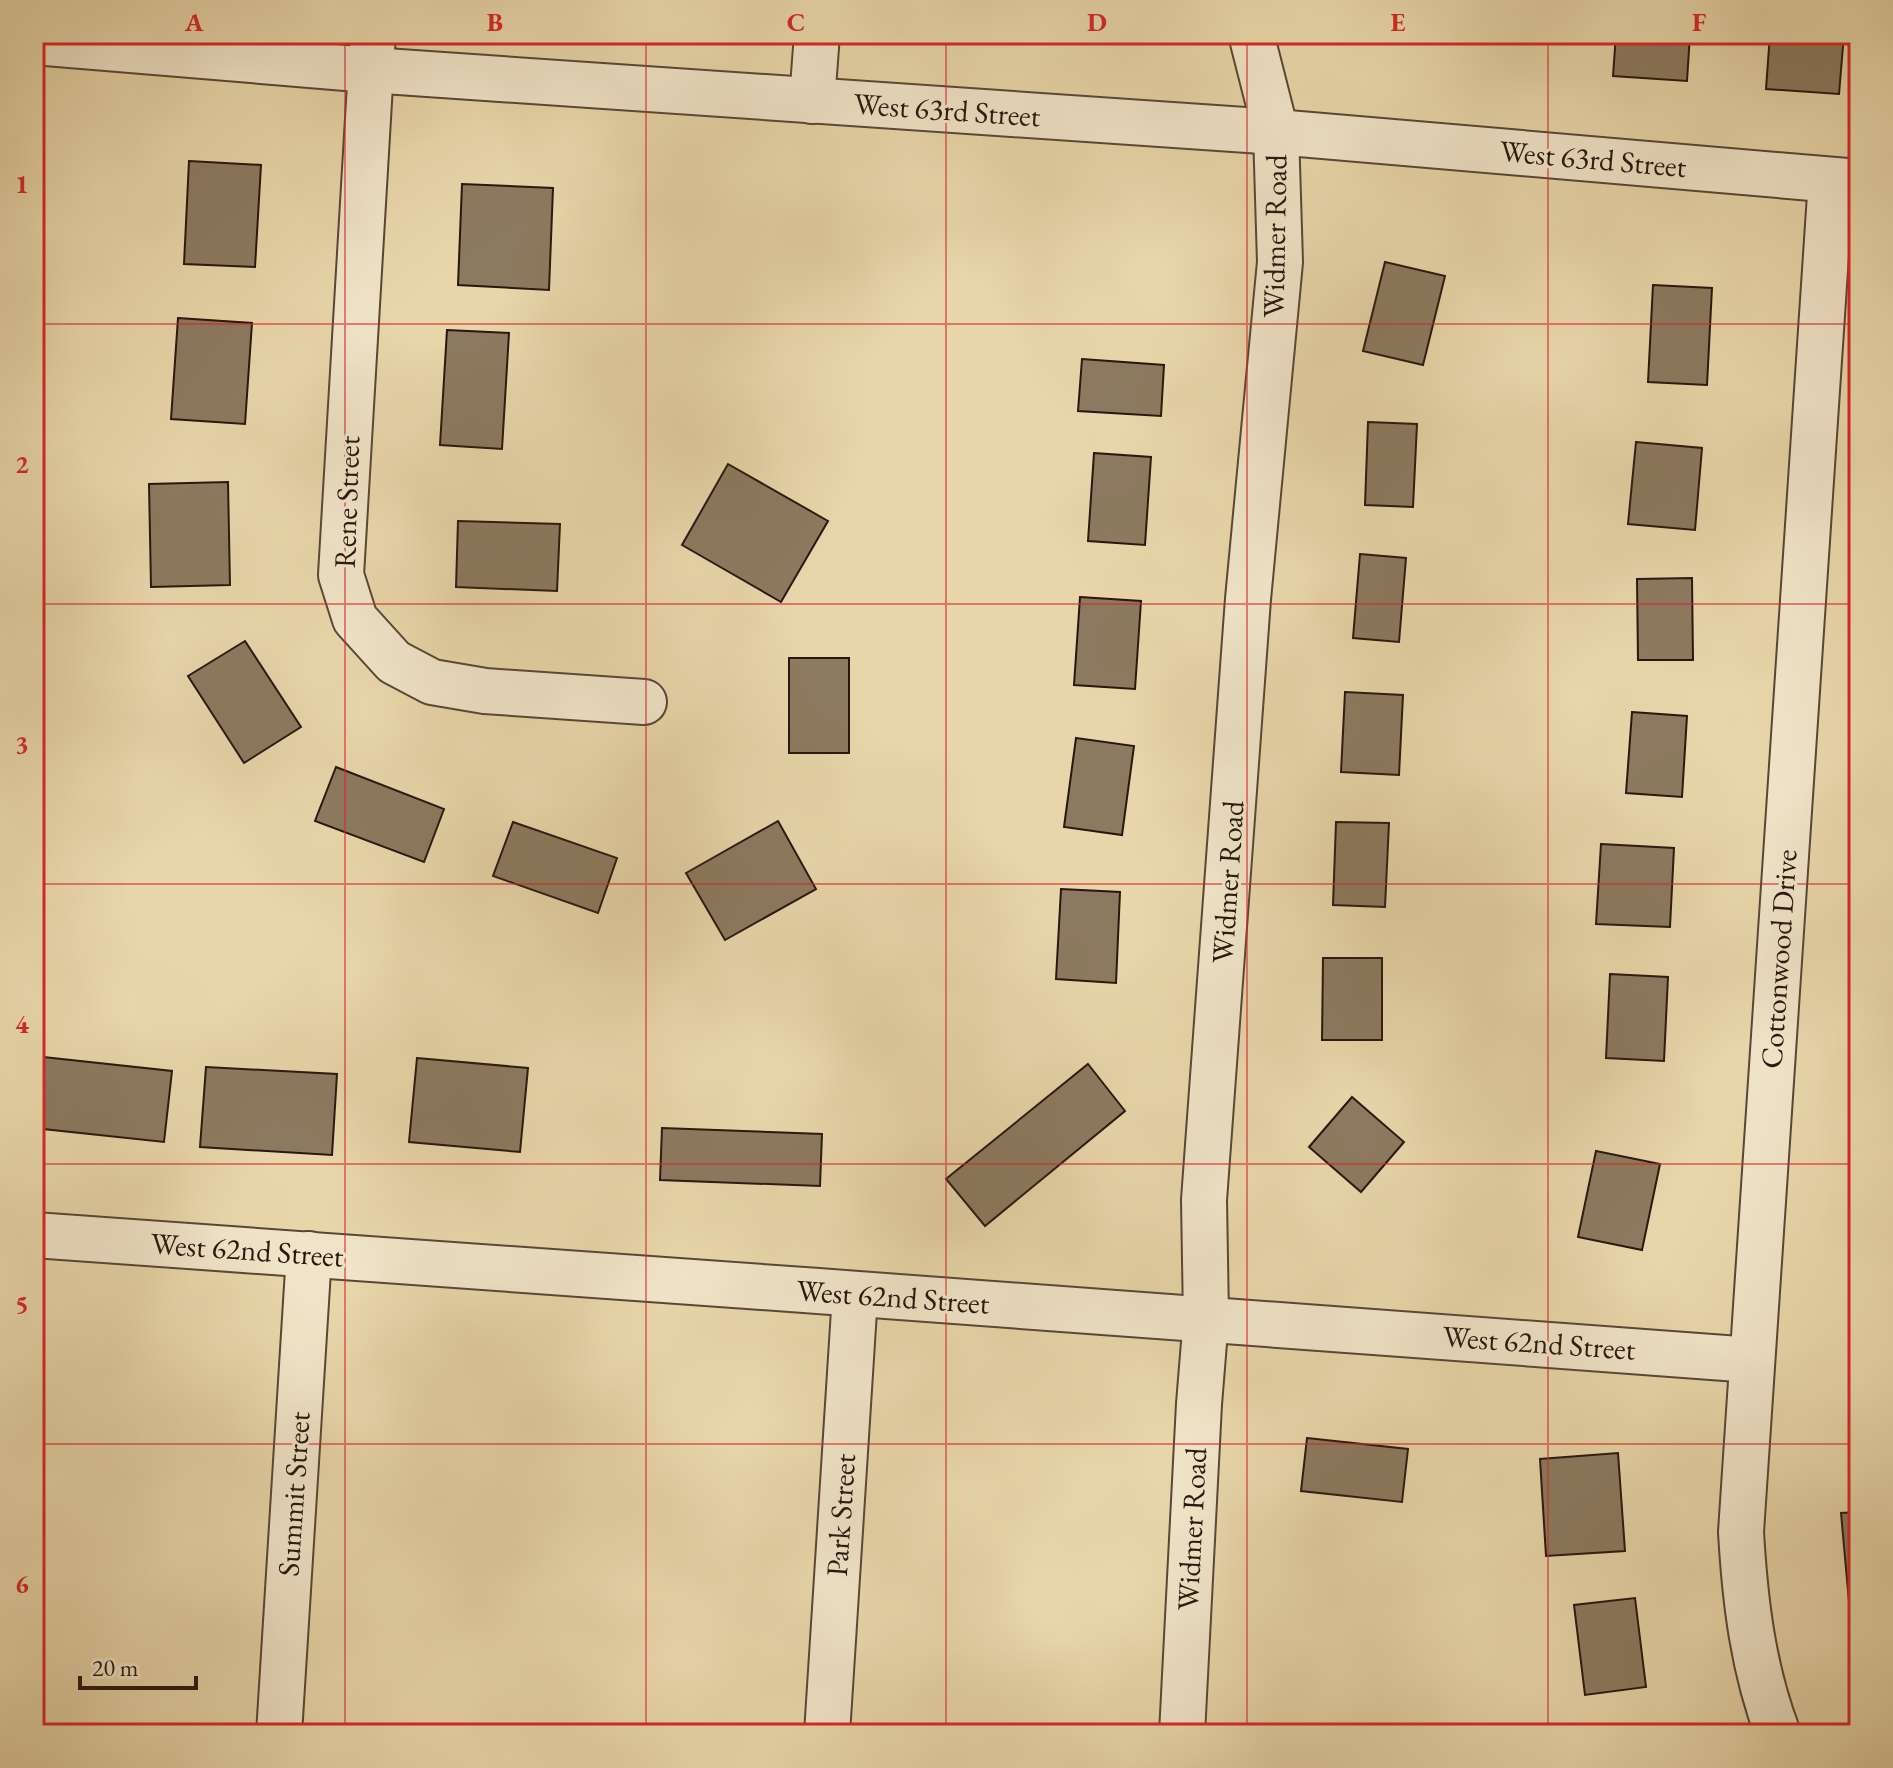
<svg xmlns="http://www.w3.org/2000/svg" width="1893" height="1768" font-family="'EB Garamond',serif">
  <rect width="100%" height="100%" fill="#e8d6aa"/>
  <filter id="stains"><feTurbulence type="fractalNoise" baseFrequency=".0025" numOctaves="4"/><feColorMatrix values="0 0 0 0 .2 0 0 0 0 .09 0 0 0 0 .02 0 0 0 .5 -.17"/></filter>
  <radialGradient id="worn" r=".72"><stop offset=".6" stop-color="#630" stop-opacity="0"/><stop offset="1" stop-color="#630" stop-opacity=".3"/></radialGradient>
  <g fill="#8c7a60" stroke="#281710" stroke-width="2">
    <polygon points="1616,34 1690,34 1687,81 1613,76"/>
    <polygon points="1770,34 1844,34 1839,94 1766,89"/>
    <polygon points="189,161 261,165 255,267 184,264"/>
    <polygon points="462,184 553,188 549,290 458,285"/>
    <polygon points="1385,262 1445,276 1423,365 1363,351"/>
    <polygon points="1653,285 1712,288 1707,385 1648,382"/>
    <polygon points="178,318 252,323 245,424 171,419"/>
    <polygon points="447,330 509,333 502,449 440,445"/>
    <polygon points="1082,359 1164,365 1161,416 1078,411"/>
    <polygon points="1368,422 1417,424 1413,507 1365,505"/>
    <polygon points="1636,442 1702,448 1695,530 1628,524"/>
    <polygon points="1094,453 1151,457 1145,545 1088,541"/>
    <polygon points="728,464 828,521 781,602 682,545"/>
    <polygon points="228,482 230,585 151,587 149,484"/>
    <polygon points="458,521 560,524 557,591 456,587"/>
    <polygon points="1360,554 1406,558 1399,642 1353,638"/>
    <polygon points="1692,578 1693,660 1638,660 1637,579"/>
    <polygon points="1080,597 1141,601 1135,689 1074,685"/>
    <polygon points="245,641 301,727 244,763 188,676"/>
    <rect x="789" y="658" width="60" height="95"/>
    <polygon points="1345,692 1403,695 1399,775 1341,772"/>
    <polygon points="1632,712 1687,716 1682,797 1626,793"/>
    <polygon points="1076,738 1134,746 1122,835 1064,827"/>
    <polygon points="336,767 444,809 424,862 315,821"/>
    <polygon points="778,821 816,889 725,940 686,873"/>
    <polygon points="513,822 617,858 598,913 493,876"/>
    <polygon points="1336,822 1389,823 1385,907 1333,905"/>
    <polygon points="1601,844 1674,848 1670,927 1596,924"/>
    <polygon points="1061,889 1120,892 1116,983 1056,979"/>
    <polygon points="1323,958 1382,958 1382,1040 1322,1040"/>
    <polygon points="1610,974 1668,977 1664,1061 1606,1058"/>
    <polygon points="34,1056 172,1071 164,1142 34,1128"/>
    <polygon points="417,1058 528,1068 520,1152 409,1142"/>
    <polygon points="1088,1064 1125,1111 985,1226 946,1179"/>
    <polygon points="206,1067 337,1074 332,1155 200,1147"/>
    <polygon points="1352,1097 1404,1142 1361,1192 1309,1147"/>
    <polygon points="662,1128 822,1134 820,1186 660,1180"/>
    <polygon points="1596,1151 1660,1164 1642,1250 1578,1237"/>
    <polygon points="1307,1438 1408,1449 1402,1502 1301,1491"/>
    <polygon points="1618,1453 1625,1551 1546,1556 1540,1459"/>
    <polygon points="1859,1512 1859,1612 1850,1613 1841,1513"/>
    <polygon points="1635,1598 1646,1687 1585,1695 1574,1605"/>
  </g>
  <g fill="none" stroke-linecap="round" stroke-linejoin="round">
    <defs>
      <g id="minor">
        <polyline points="373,34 341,575 355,619 394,662 432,682 485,691 644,702"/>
        <polyline points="34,42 370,70 1276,132 1859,182"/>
        <polyline points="812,101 817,34"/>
        <path d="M34,1235C607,1276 1179,1316 1752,1360"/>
        <polyline points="279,1734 309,1254"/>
        <polyline points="827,1734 855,1295"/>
        <polyline points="1182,1734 1199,1404 1206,1318 1204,1200 1248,599 1280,262 1276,132 1251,34"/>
        <path d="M1778,1734C1753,1669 1745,1601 1741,1532L1831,180"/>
      </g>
    </defs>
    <use href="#minor" stroke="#584736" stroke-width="48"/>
    <use href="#minor" stroke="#f0e4c8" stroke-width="44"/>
  </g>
  <path fill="none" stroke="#d62828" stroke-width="2" stroke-opacity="0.55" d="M345,34V1734M646,34V1734M946,34V1734M1247,34V1734M1548,34V1734M34,324H1859M34,604H1859M34,884H1859M34,1164H1859M34,1444H1859"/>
  <g text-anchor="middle" stroke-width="6" stroke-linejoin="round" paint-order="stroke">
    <g font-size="30" fill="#281710" stroke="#f0e4c8">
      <text transform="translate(947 110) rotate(4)" y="10">West 63rd Street</text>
      <text transform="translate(1593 159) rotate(5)" y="10">West 63rd Street</text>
      <text transform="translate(1275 236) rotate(-89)" y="10">Widmer Road</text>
      <text transform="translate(347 502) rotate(-88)" y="10">Rene Street</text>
      <text transform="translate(1228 882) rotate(-86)" y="10">Widmer Road</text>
      <text transform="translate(1779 959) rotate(-86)" y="10">Cottonwood Drive</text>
      <text transform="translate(247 1250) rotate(4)" y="10">West 62nd Street</text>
      <text transform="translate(893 1297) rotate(4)" y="10">West 62nd Street</text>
      <text transform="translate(1539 1343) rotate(4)" y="10">West 62nd Street</text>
      <text transform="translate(294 1494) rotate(-86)" y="10">Summit Street</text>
      <text transform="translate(841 1515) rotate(-86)" y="10">Park Street</text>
      <text transform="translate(1192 1529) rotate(-87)" y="10">Widmer Road</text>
    </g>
  </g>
  <rect width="1893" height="1768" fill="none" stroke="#e8d6aa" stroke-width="88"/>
  <path d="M80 1676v12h116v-12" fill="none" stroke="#281710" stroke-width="4"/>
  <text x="92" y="1676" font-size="24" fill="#281710" stroke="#f0e4c8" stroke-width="6" paint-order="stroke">20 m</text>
  <rect x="44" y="44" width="1805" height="1680" fill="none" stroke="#d62828" stroke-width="3"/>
  <g font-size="26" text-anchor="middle" font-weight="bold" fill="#d62828">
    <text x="194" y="31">A</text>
    <text x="495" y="31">B</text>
    <text x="796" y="31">C</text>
    <text x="1097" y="31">D</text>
    <text x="1398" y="31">E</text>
    <text x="1699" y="31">F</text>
    <text x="22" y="193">1</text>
    <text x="22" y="473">2</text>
    <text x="22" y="753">3</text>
    <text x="22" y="1033">4</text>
    <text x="22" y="1313">5</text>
    <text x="22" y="1593">6</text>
  </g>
  <rect width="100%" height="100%" filter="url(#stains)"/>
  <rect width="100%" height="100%" fill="url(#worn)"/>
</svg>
